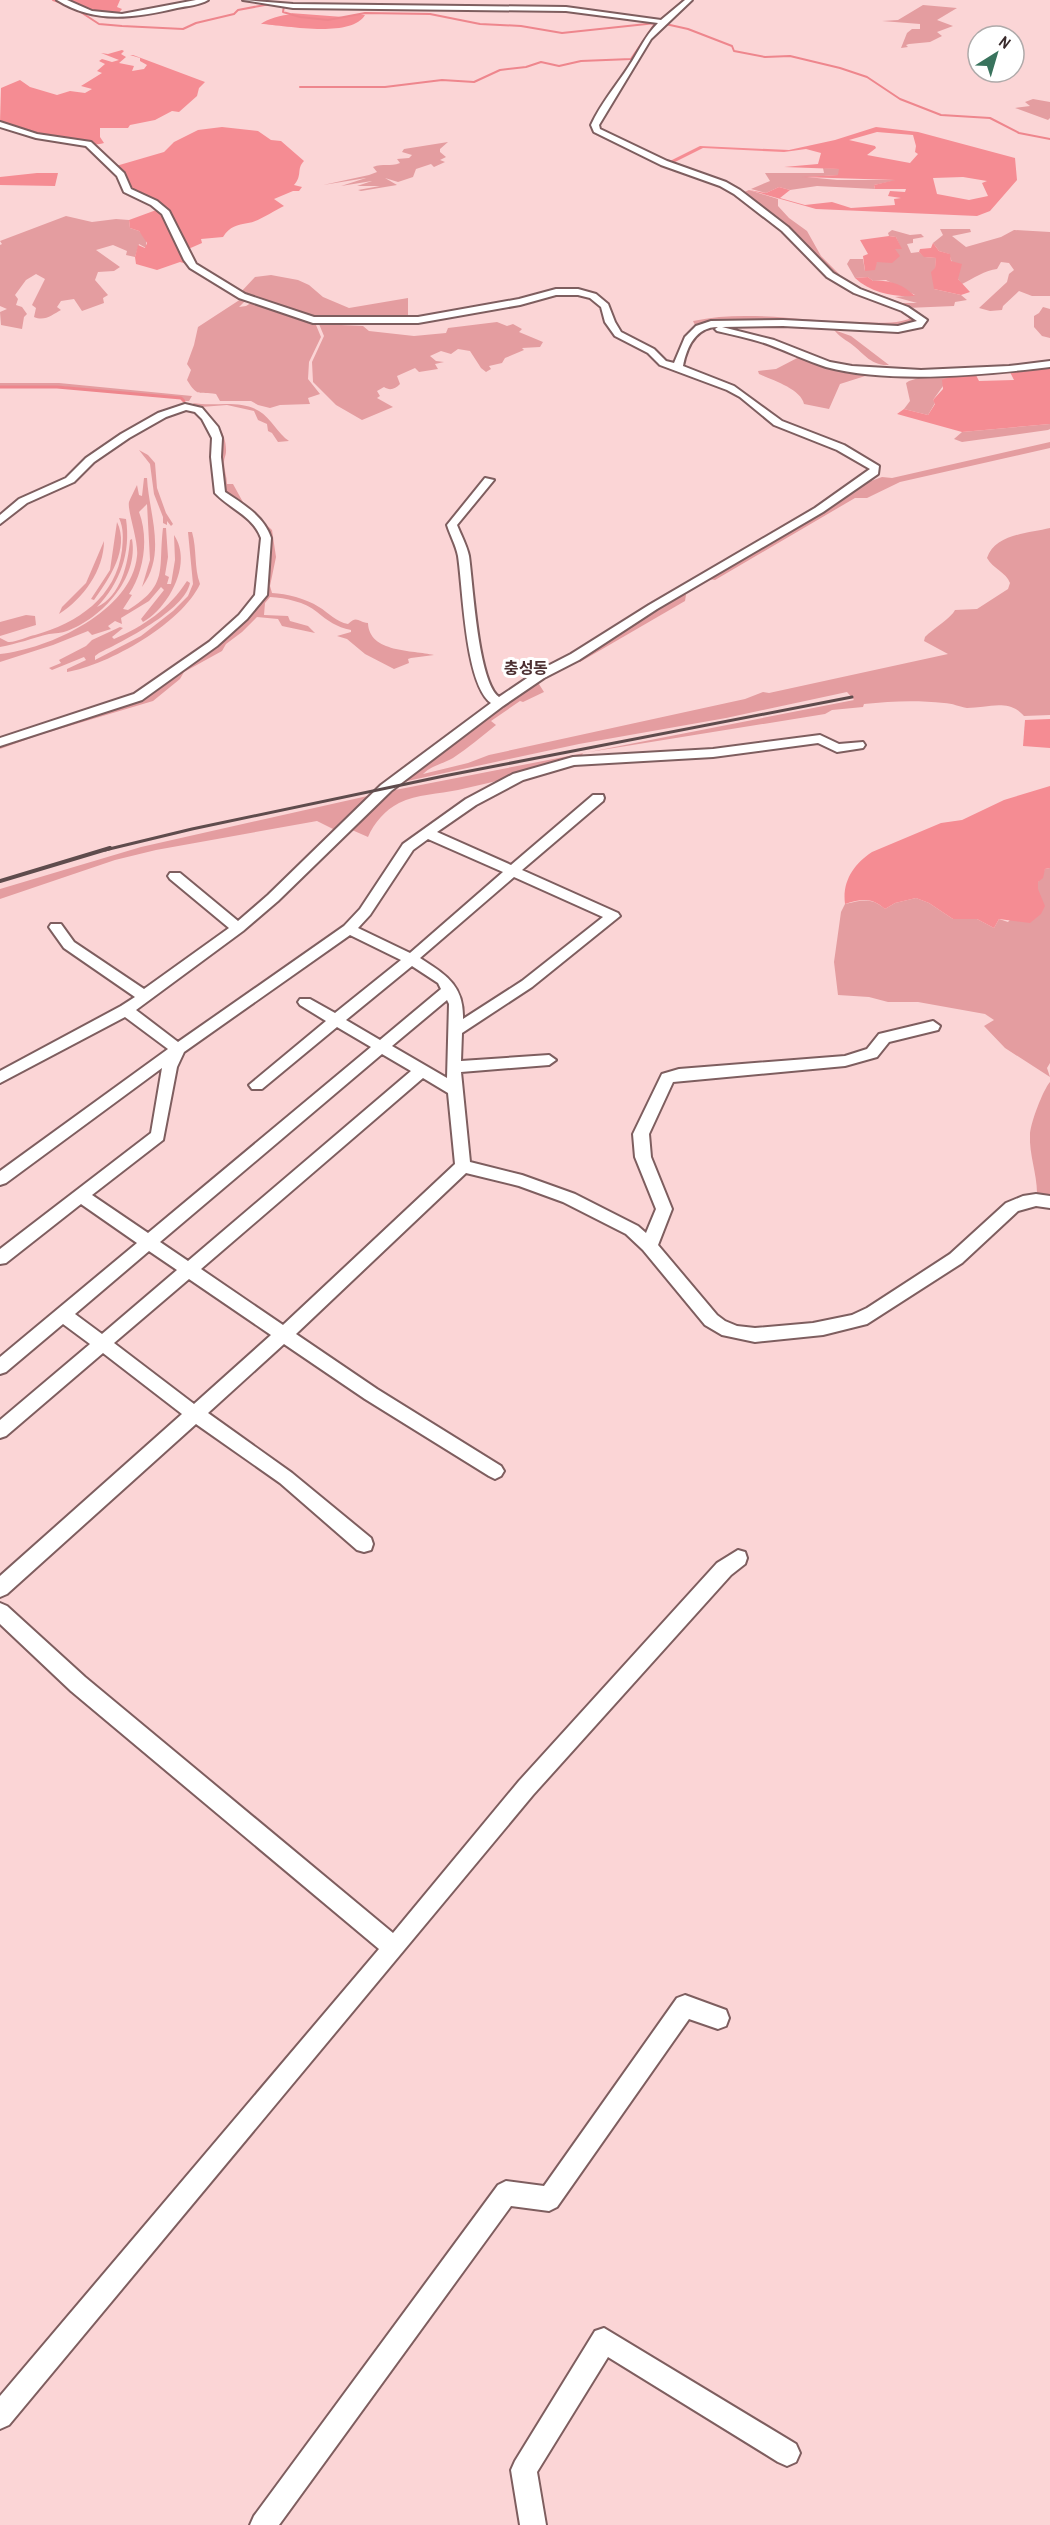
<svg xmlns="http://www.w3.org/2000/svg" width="1050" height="2525" font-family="'Archivo Narrow','Noto Sans KR',sans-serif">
  <rect width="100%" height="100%" fill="#fbd5d6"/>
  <g fill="#e49da0">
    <polygon points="923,5 957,8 937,20 953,26 937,32 942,36 930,42 909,44 906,45 908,47 901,48 907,33 912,29 920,29 920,24 882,21 898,20"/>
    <polygon points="1033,99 1050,102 1050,118 1048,120 1015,108 1030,106 1025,102"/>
    <path d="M448,142L440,149V152L446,157L440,160L445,162L434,167L431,164L416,169L413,177L398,182L385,178L397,185L361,191L358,190L380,186H357L372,181L341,186L366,178L323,185L369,175L377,172L373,167C383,163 390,167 400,163L397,159L409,158L412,155L402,152L404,149Z"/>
    <polygon points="823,168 839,169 839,175 807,177 837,180 898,180 874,185 875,189 817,186 790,190 779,187 766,193 751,189 770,181 765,173 824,173"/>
    <polygon points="749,190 778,199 778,206 789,218 807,231 821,256 848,283 902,303 917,303 895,297 915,295 886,280 873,281 868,277 855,278 847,264 850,259 863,259 865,271 894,249 901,249 896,237 889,236 888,233 892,230 910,235 921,234 924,237 913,239 913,243 907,244 911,253 919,252 925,257 936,258 934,289 961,295 967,300 955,302 954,306 907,308 843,283 742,193"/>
    <path d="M66,216L92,222L116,219L129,220L130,228L139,231L146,239V248L139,244L135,257L126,255L127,251L113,245L96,250L120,267L114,271L98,272L95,280L108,295L103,298L104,303L82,311L74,299L61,301L57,307L61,310C53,314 45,322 34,317L36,308L32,305L45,279L36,274L26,280L15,295L18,299L16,305L22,307L27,314L24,317L22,329L1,325L0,312L7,309L0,306V245L2,244L0,241Z"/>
    <path d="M940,229H970L971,232L952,236L966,247L1001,237L1014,230L1050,232V296H1032L1019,291L1003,306L1002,310L990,311L979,308L1007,282L1009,274L1014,270L1009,263L1001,262L997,269C986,270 972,279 962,284L958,279L949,254L939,251L933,243L943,235Z"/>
    <polygon points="271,275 298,280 309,285 323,297 349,308 408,298 408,318 314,319 240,293 255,277"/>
    <path d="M241,299L245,301L239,307L246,306L254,301L316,325L321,337L309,362L308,379L320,394L308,398L310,404L280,405L270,408L258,405L251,401H220L216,394C198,391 198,398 187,380L191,370L187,364L194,345L198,327Z"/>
    <polygon points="1043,307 1050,309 1050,338 1042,336 1034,327 1034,316 1039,313"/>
    <path d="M905,310L918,321L905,327L776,321L696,327L693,321C748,309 803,322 859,322C878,322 892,325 909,319Z"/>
    <path d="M497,322L507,326L513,324L522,329L519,332L543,342L540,347L522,348L524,350L505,358L502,363L489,366L491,369L486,372L481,368L470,351L458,349L451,354L441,351L430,356L436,361L444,362L435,364L438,369L419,372L415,368L397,376L400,384C395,389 390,391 384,387L377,391L380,396L377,398L393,407L362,420L336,405L313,382L312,362L324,336L319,324L363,326L369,331L414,336L446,333L448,328Z"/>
    <path d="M834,330L851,336L889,365C870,366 863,352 850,343C844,339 839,336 834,330Z"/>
    <path d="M801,356L828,365L881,371L840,384L829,409L804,404C801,389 772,380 759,374L758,371L776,369Z"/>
    <polygon points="962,372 943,386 933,400 935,403 928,415 904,409 910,401 906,383 909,381 931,374"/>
    <polygon points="0,383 59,383 192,396 189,401 186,401 181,398 57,386 0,387"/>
    <path d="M193,403C215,407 239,399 259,411C271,418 278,434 289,441L278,442L272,433L268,431L267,424L258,420L254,411L227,405L201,407C215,419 227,433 226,452C226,455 224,458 224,462C224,470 227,477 227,484H233L244,504L272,530L276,557L270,586L272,593C287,594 305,598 319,607C329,613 336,622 348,624C357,615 358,622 368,623C369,653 413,650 434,655L411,658L408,659L409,663L394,669L365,654L347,639L337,636L351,632V630C336,627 328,621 317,612C305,602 286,598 270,597L265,603L264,615L288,616L290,621L308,626L315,633L282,626L278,619L257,617L242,632L226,644L222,651L184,672L180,679L153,701L39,735L0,749V744L123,705L253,610L269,536L224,492L220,441Z"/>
    <polygon points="1050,424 1050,429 1048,430 962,442 954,439 962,432"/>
    <polygon points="1050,442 1050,448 900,482 867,498 855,498 715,580 709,579 824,512 860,485 882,477 892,478"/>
    <polygon points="139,450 148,455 155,463 157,488 166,513 173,524 171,526 167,521 167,525 163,523 163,517 154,494 150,464"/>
    <path d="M144,478H147C149,515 167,553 142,587L150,560L147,504L139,512C149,538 144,572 129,594L132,595L123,609L128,610C169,585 158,570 163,528H166L168,557L165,575L169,577L167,584H171L175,560L174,535C193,563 169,607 143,622L141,619L164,590L161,587L149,601L121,618L122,624L115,621L108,626L111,629L92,635L88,631L53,645L0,662V654C49,649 132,611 137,556C139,542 127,510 129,502C131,497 134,491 137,485L139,495L142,496Z"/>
    <path d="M119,518L126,519C131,553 120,583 97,607C121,596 128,564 130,540L132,539C139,578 102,618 67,631C62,633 55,633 49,634C33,638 17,644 0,647V638C3,639 5,641 8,642C15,643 28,636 35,635C78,623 116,597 122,550C123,539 124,529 119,518Z"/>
    <path d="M117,522C130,549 109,579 94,600L91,599L110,570Z"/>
    <path d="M1050,528V715L1024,716C1009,698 987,708 967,708C960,707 952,703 944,703C917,700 891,701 864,704L863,707L832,710L825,714L583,753L580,760C540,770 499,781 458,790C439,794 417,794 399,803C385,810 374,823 368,837L352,830L390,791L854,700L847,692L726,718L579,744L398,783L448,749L537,681L544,692L523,702L520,701L491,721L496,725C482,736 468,748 453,758C442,764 431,766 423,774L468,763L489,755L745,699L763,692L769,693L948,654L924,641L925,637C933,629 951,618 955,610L977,609L1008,589L1010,583C1006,572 993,569 987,558C995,534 1029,533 1050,528Z"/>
    <path d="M188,532H192C197,549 194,568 200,584C182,623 109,665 67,672V669L86,660L84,657L52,670L49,668L61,663L59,660L86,646L92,640L120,627L123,628L112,637L114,639C144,626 169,609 187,581L190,583C185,610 122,642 99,653L95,656V660L141,636L173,611L188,596L193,584Z"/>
    <path d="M104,541C104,570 83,599 59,614L62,607L86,583Z"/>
    <polygon points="683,593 686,595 685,601 580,662 576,661"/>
    <polygon points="26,615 35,616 36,625 0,636 0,622"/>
    <polygon points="372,795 335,830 317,821 156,850 115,860 0,899 0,889 141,847"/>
    <path d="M1050,868V1063L1047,1068L1050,1077L1005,1048L984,1026L994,1020L985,1014L918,1002H888L869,997L838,995L834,962L841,912L845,904C863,900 871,897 885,909L895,903L916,898L929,903L953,919H977L994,928L999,919L1008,922L1038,889V882L1045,869Z"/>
    <path d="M1050,1082V1199L1041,1197L1037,1193C1037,1174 1029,1154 1030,1135C1030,1124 1043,1090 1050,1082Z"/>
  </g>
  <g fill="#f58c93" fill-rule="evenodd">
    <polygon points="64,0 120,0 117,7 122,9 118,14 95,11 92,13"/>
    <path d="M290,13L343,17L358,14L365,15C351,39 283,25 261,24C267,19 288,13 295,15Z"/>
    <path d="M122,50L124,51L121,54L126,57L119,63L134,66L132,71L144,69L147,65L140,61V58L130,55H133L205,82L199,88L197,96L179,112L172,111L155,120L130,125L128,128H100V137L104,143C79,150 26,131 0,122L1,88L20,80L30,87L57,95L70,91L85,93L92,89L81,86L102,73L97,71L105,64L99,61L102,59L112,62L119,60L101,53L108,54Z"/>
    <path d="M222,127L258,131L271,140L281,141L304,161C296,169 303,175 294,185L302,187L299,191H293L274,199L284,206C273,211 260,221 248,223C237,225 230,226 223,237L201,239L202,243L186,250L169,212L157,202L130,190L116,166L164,152L174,142L198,130Z"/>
    <path d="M876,127L918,132L1015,158L1017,180L990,211L977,216L816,209L749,190L766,193L779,187L790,190L780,198L805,205L832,202L851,208L895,205L894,199L901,198L888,196L890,191L905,192L906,189H875L874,185L895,180L802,177L838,175L839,169L784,167L818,164L821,153L806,149L784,152L703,148L671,164L668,162L700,146L789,150L835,140ZM877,132L913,135L916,146L915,152L918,154L910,163L867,155L876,148L875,146L849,140ZM963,177L987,181L982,183L988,196L969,200L937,194L933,178Z"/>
    <polygon points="37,173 58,173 55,186 0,185 0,177"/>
    <path d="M159,209C172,225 174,248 187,264L180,262L157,270L136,264L135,257L138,245L145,248L147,243L139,231L130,228L129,220Z"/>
    <polygon points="889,236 896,237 902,249 895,249 900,256 892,263 877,262 875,270 865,271 863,256 868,254 860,240"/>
    <polygon points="933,243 939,251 950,254 951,261 962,264 958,279 970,292 961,295 934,289 931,272 935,268 936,258 924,257 919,252 920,249 931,248"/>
    <path d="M868,277L873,281C890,280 902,284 915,296C894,297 871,293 855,278Z"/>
    <polygon points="1050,365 1050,424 962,432 897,414 904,409 928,415 935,404 933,400 943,389 942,380 962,372 986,371 989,374 976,375 979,381 1014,380 1009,370"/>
    <polygon points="1050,719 1050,748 1023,746 1025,720"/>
    <path d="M1050,786V868L1045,869L1043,878L1038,882V889L1045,906L1041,914L1030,923L999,919L994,928L977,919H953L929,903L916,898L895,903L885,909C871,897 862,899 845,904C842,881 854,864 872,852L941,823L962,820L1004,800Z"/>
  </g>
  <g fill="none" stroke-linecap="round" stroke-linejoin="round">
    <g stroke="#ee868d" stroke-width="2">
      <polyline points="53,0 73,7 99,24 122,26 183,29 196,23 234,14 238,10 270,4"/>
      <polyline points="280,5 284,6 283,12 300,17 328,20 365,13 430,14 480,24 521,26 562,33 656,23"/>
      <polyline points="661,23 688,29 732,46 734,51 765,57 790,56 840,68 867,77 900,99 941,115 990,118 1019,133 1050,139"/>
      <polyline points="300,87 385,87 442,80 474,82 500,70 526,67 541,62 559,66 581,61 631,59 654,25 684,0"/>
    </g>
    <polyline stroke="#ee868d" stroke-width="3" points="0,387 57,387 181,398 184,401"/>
    <defs>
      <g id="street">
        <path d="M57,0H67L92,11L122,14L196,0H208C200,5 187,6 177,8C135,18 95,24 57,0Z"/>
        <path d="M243,0L293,4L566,7L661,20L685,0H692L651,39L599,125L600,129L667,161L726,182L740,190L788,227L833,273L860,289L908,307L927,320L922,327L898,332L783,326L722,327L774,340L830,362L852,366L921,370L1009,366L1050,361V367C984,375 890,384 826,367C807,361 789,352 770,345C753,339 734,335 717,331L715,329L718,327C696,327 687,346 683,366L734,386L782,421L844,445L879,466L878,474L823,512L657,609L579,660L544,678L503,706L391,791L278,901L243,931L136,1010L178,1042L344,926L360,909L403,844L466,799L513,774L573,757L713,749L820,735L839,744L863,742L865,745L863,748L837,752L818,743L713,757L574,765L523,780L476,805L437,832L511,865L593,795H603L604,798L603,801L522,870L618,913L620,916L532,987L462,1033L461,1061L549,1055L556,1060L549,1065L461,1072L470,1162L522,1175L575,1194L638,1226L646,1233L656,1209L635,1157L633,1134L662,1074L679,1069L845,1056L867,1049L879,1034L933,1021L940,1026L938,1030L889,1042L877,1057L845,1066L673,1082L649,1134L651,1157L672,1209L658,1245L717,1315L725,1321L737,1326L755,1328L813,1323L852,1315L867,1308L950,1254L1006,1203L1023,1196L1036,1194L1050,1196V1208L1036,1206L1018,1211L962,1263L867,1324L823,1335L755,1342L722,1335L705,1325L643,1250L626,1234L563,1202L519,1186L466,1173L296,1334L377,1389L501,1466L504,1471L501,1476L495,1479L489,1476L365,1399L284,1344L208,1413L292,1473L371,1538L373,1544L371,1550L364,1552L357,1550L280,1483L196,1424L7,1594L0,1597V1576L182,1414L103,1353L6,1436L0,1438V1420L90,1344L63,1324L6,1372L0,1374V1357L137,1243L81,1204L6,1263L0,1264V1249L151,1133L162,1068L6,1183L0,1185V1171L168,1049L125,1017L0,1083V1071L121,1006L135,997L64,948L49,927L51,924H61L74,942L144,989L229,928L170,879L168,876L170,873H180L238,921L268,895L381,785L491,703C465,684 463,589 458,556C456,545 450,535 447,525L485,478L494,480L457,525C461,535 467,546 469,556C473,584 478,682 499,697L536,672L571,654L649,605L815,508L870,469L837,450L774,425L740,397L727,390L660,365L648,353L615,336L605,322L601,307L590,298L578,295H556L520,305L418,323H313L239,298L190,268L184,260L162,214L151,205L124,192L117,176L86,146L36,138L0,127V122L37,134L91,142L124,173L131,189L157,201L169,211L196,264L245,294L314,317H418L519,299L556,289H578L596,294L608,304L615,322L621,332L654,349L666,361L674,363L685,337L696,326L711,321L783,320L898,326L917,321L902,311L854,293L827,277L782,231L734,194L720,186L661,165L594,132L591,125C601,103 616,86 629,66C639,51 645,36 658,23L566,11L293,8ZM428,839L503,872L410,953L358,928L370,915L413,850ZM514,877L603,917L522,981L463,1019C464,985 446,975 420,958ZM350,935L401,960L335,1013L310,999H300L298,1002L300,1005L326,1021L249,1085L252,1089H262L337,1027L371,1047L148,1233L92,1195L163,1140L177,1067L184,1052ZM412,966L438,983L441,989L380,1040L346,1020ZM447,1000L449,1004L447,1078L392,1046ZM382,1054L411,1071L188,1261L160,1242ZM423,1078L448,1093L455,1164L283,1325L201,1269ZM149,1251L177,1270L102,1334L75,1314ZM189,1279L271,1335L194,1404L114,1343Z"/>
        <path d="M185,404L202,408L218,427L222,438L221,457L225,492C243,504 264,516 271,538L267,595L247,619L217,646L142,700L0,746V738L134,694L209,642L239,615L255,595L261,538C253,516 230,509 215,493L211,457L212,438L202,419L195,412L186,410L166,417L129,438L94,462L74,482L27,503L0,524V515L19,499L66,478L86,458L121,434L158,413Z"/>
        <polygon points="738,1550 745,1552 747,1558 745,1564 731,1575 533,1795 9,2425 0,2429 0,2396 379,1949 71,1691 0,1624 0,1603 7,1606 85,1677 393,1933 519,1781 717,1563"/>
        <polygon points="685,1995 726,2010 729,2018 726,2026 718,2029 689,2019 557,2207 549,2211 511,2206 279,2525 250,2525 254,2516 498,2185 506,2181 544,2186 677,1998"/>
        <polygon points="604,2328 796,2444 800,2453 796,2462 787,2466 778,2462 608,2357 537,2472 546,2525 520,2525 511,2470 515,2461 595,2331"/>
      </g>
    </defs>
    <use href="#street" stroke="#7e5e5f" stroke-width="4"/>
    <use href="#street" fill="#fff" fill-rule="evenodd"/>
    <polyline stroke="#5f4c4d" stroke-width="3" points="105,850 192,829 444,776 852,697"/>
    <polyline stroke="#5f4c4d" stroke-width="4" points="0,881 110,848"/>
  </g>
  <g text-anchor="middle" stroke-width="6" stroke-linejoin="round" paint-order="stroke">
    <g font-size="16" font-weight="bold" fill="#4d3032" stroke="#fff">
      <text x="526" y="674">충성동</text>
    </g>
  </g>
  <g transform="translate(996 54) rotate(37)"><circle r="28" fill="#ffffff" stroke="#afaaaa" stroke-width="1.5"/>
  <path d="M0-4.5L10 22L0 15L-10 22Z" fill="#39735d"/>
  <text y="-9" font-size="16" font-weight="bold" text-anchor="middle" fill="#382a2b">N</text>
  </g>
</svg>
